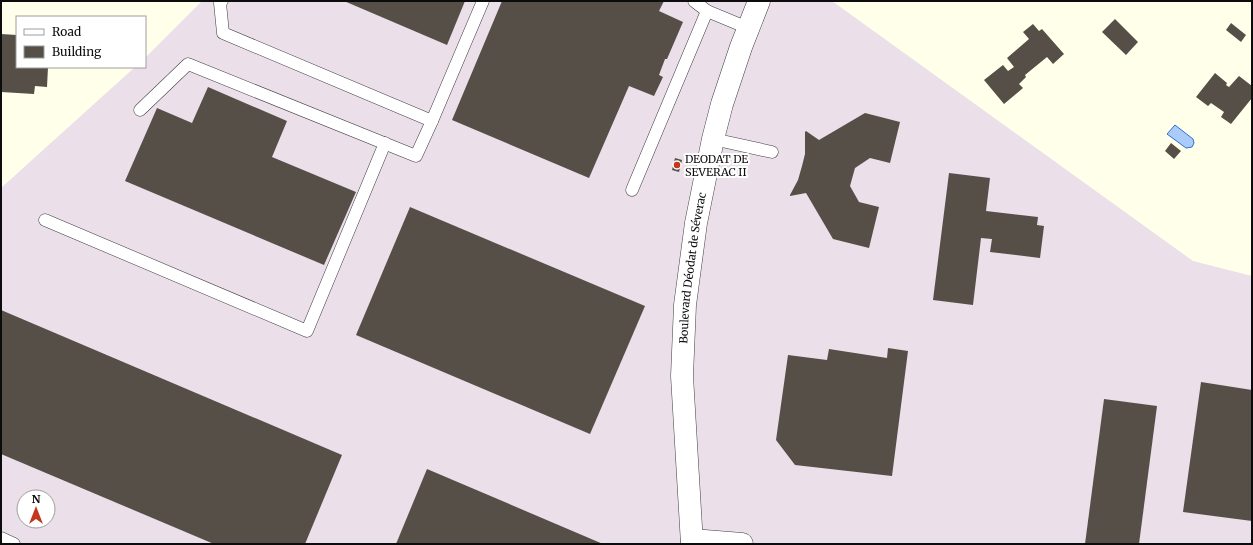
<svg xmlns="http://www.w3.org/2000/svg" width="1253" height="545" font-family="Merriweather,serif">
  <rect width="100%" height="100%" fill="#ffffea"/>
  <path fill="#ebdfea" fill-rule="evenodd" d="M202,1H832L1193,261L1252,276V544H1V188L135,67H145V58ZM24,497H48V521H24Z"/>
  <polygon fill="#abccfa" stroke="#2e70d5" points="1175,125 1193,139 1194,143 1192,147 1186,148 1167,134"/>
  <g fill="#554f47">
    <polygon points="344,1 465,1 447,45"/>
    <polygon points="502,1 664,1 659,11 683,22 667,59 665,59 659,75 663,77 654,96 629,86 589,178 452,120"/>
    <polygon points="1115,19 1138,42 1126,55 1102,32"/>
    <polygon points="1231,23 1246,35 1241,42 1226,30"/>
    <polygon points="1033,24 1039,31 1042,29 1064,54 1053,64 1047,57 1025,75 1026,77 1019,84 1023,88 1004,104 984,80 1003,65 1008,71 1014,67 1007,58 1029,39 1023,32"/>
    <polygon points="1,34 17,35 17,67 48,67 47,87 35,86 34,94 1,92"/>
    <polygon points="1215,73 1227,83 1226,85 1229,87 1239,76 1252,86 1252,98 1231,124 1221,117 1224,112 1211,103 1208,106 1196,97"/>
    <polygon points="208,87 287,121 272,157 356,192 324,265 125,181 157,108 192,123"/>
    <polygon points="865,113 900,122 890,163 870,158 855,168 850,186 859,202 879,207 869,248 833,239 806,193 790,196 790,195 798,180 802,166 805,154 805,132 806,131 819,140"/>
    <polygon points="1171,143 1181,151 1174,159 1165,151"/>
    <polygon points="675,158 682,160 679,172 672,170"/>
    <polygon points="949,173 990,178 986,211 1038,217 1037,225 1044,226 1040,258 990,252 992,239 981,238 973,305 933,300"/>
    <polygon points="410,207 645,306 590,434 356,335"/>
    <polygon points="1,310 342,455 305,544 214,544 1,454"/>
    <polygon points="888,348 908,351 892,476 795,465 776,440 788,355 827,360 829,349 887,358"/>
    <polygon points="1201,382 1252,390 1252,521 1183,512"/>
    <polygon points="1104,399 1157,406 1139,544 1085,544"/>
    <polygon points="427,469 603,544 396,544"/>
  </g>
  <g fill="none" stroke-linecap="round" stroke-linejoin="round">
    <defs>
      <g id="service">
        <polyline points="222,1 220,3 223,33 432,121 483,1"/>
        <polyline points="694,1 707,11 748,28"/>
        <polyline points="140,110 188,64 416,156 432,121"/>
        <polyline points="713,139 772,152"/>
        <polyline points="632,190 707,11"/>
        <polyline points="45,220 307,331 385,143"/>
        <polyline points="1,538 14,544"/>
      </g>
      <g id="minor">
        <polyline points="692,540 742,544"/>
        <path id="s1" d="M692,544L682,376L685,305L696,223L713,139L722,104L741,47L759,1"/>
      </g>
    </defs>
    <use href="#service" stroke="#3f3f3f" stroke-width="13"/>
    <use href="#minor" stroke="#3f3f3f" stroke-width="23"/>
    <use href="#service" stroke="#fff" stroke-width="12"/>
    <use href="#minor" stroke="#fff" stroke-width="22"/>
  </g>
  <circle fill="#c4371c" stroke="#fff" stroke-width="1.5" cx="677" cy="165" r="4"/>
  <g text-anchor="middle" stroke-width="4" stroke-linejoin="round" paint-order="stroke">
    <g font-size="11" fill="#0c0c0c" stroke="#fff" text-anchor="start">
      <text x="685" y="163">DEODAT DE<tspan x="685" dy="13">SEVERAC II</tspan></text>
    </g>
    <g font-size="11" fill="#0c0c0c" stroke="#fff">
      <text dy="4" stroke="none"><textPath href="#s1" startOffset="277">Boulevard Déodat de Séverac</textPath></text>
    </g>
  </g>
  <rect width="1253" height="545" fill="none" stroke="#0c0c0c" stroke-width="4"/>
  <rect x="16" y="16" width="130" height="52" fill="#ffffff" stroke="#9e9e9e"/>
  <rect x="24" y="29" width="20" height="6" fill="#ffffff" stroke="#9e9e9e"/>
  <text x="52" y="36" font-size="12" fill="#0c0c0c">Road</text>
  <rect x="24" y="46" width="20" height="12" fill="#554f47" stroke="#9e9e9e"/>
  <text x="52" y="56" font-size="12" fill="#0c0c0c">Building</text>
  <g transform="translate(36 509)"><circle r="19" fill="#ffffff" stroke="#9e9e9e"/>
  <path d="M0-3L7 15L0 10L-7 15Z" fill="#c4371c"/>
  <text y="-6" font-size="11" font-weight="bold" text-anchor="middle" fill="#0c0c0c">N</text>
  </g>
</svg>
